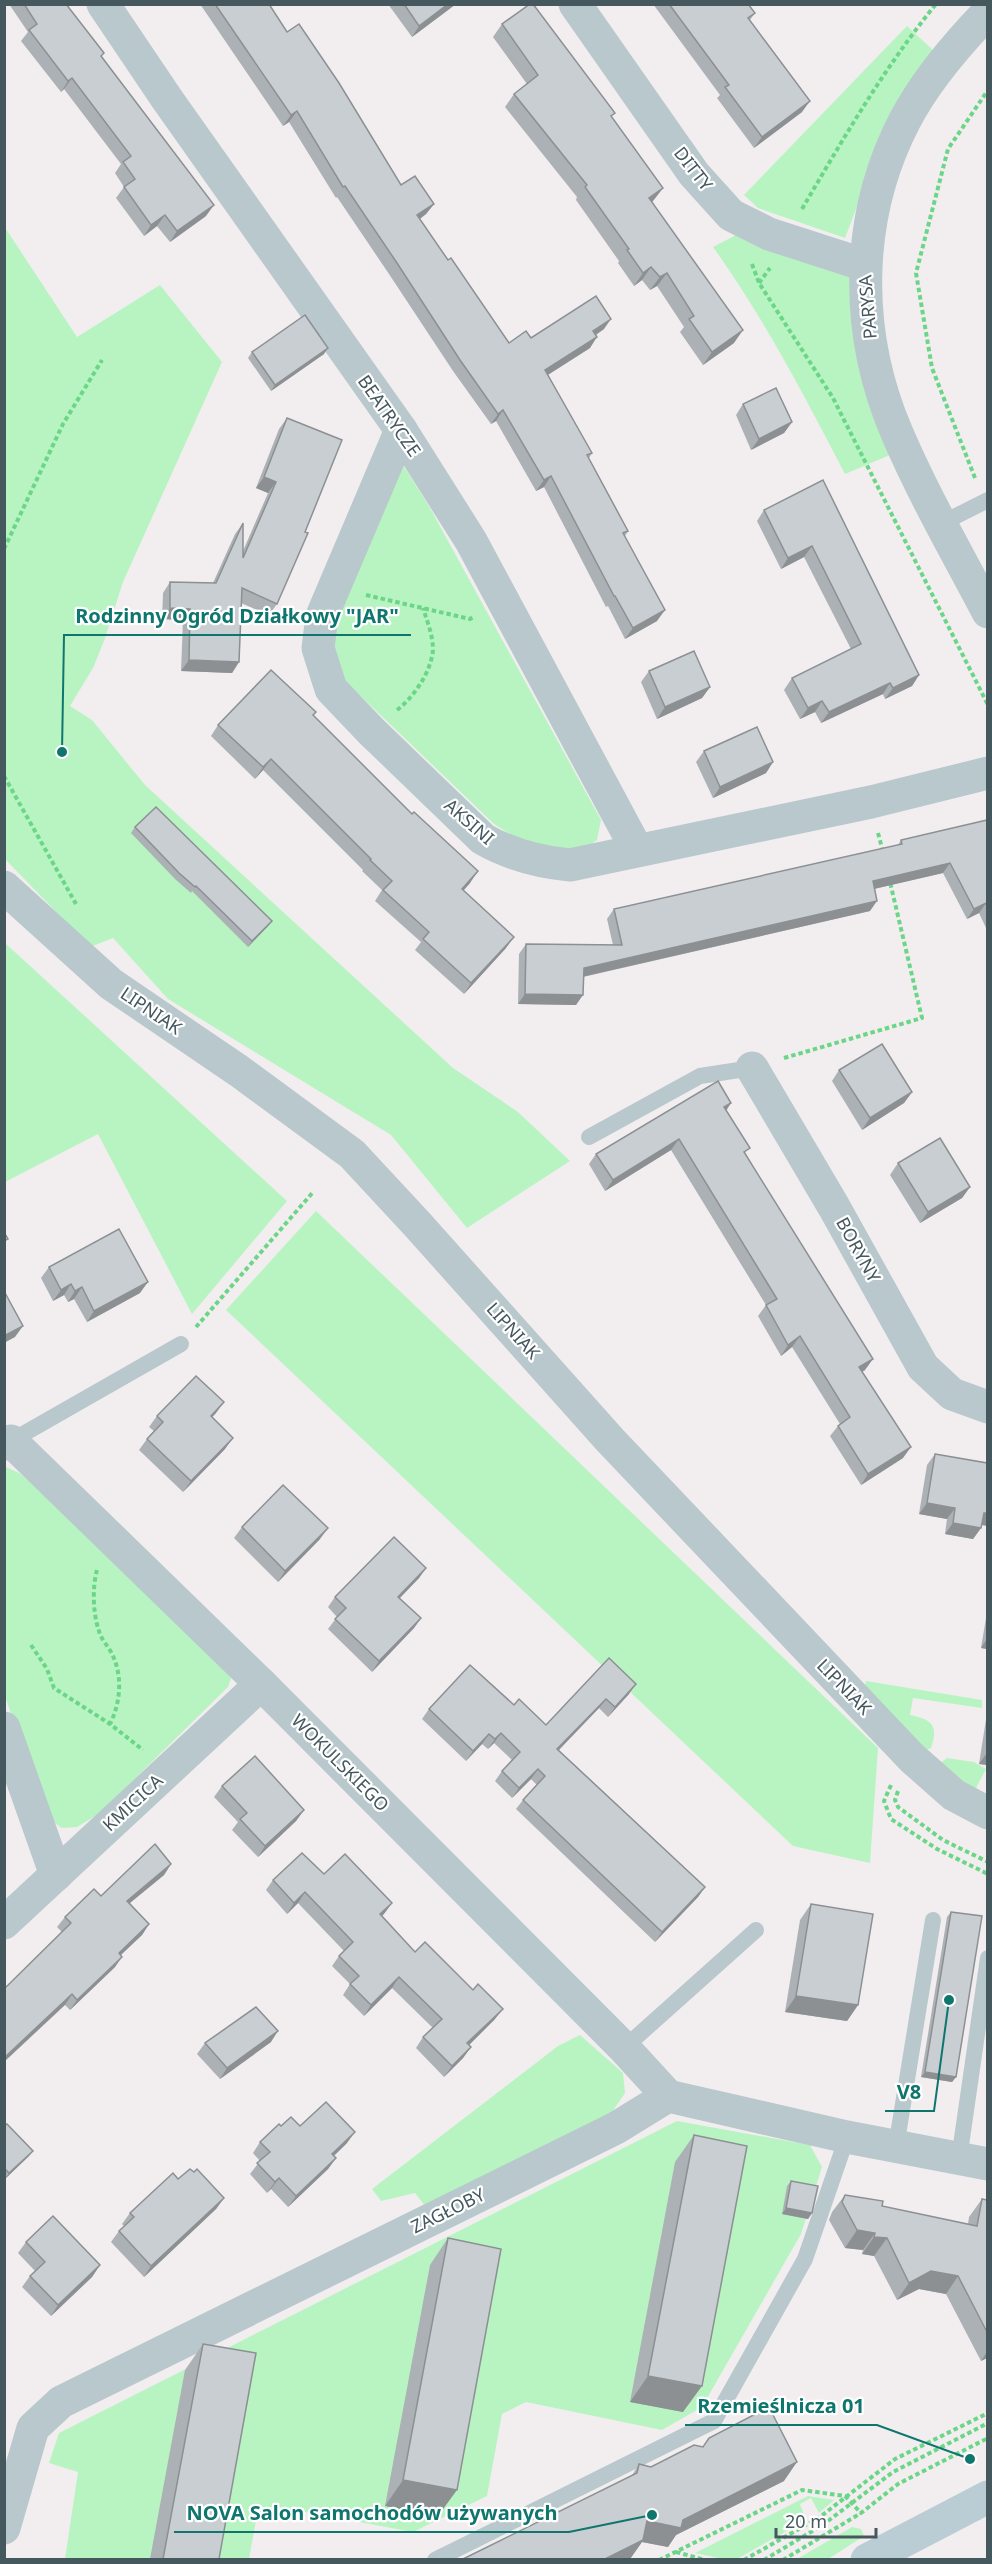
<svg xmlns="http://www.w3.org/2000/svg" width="992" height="2564" font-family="'Noto Sans',sans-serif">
  <rect width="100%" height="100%" fill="#f2eeef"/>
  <g fill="#b8f4c1">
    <polygon points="907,26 933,50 885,134 845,238 758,208 744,195"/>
    <polygon points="4,226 77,337 160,285 222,362 123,582 104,641 93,668 70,706 92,720 145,785 453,1068 518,1112 570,1161 467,1228 391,1135 168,999 113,938 90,947 5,859"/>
    <path d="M740,233L849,277L862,369L890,455L845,474C805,397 764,318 713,247Z"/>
    <polygon points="400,460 430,508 601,820 597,840 582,851 528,846 494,824 344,680 327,633"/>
    <polygon points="5,943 287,1201 192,1314 98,1134 5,1182"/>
    <polygon points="316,1211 878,1748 870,1863 793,1846 226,1310"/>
    <polygon points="4,1466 21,1474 228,1664 232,1676 228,1687 100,1813 77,1827 62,1828 46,1817 5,1696"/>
    <path d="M866,1681L982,1700V1708L913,1698L910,1715C932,1719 939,1726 931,1748L924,1751L864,1689Z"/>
    <polygon points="947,1758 974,1762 986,1769 975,1790 939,1764"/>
    <polygon points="580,2035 623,2073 625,2093 610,2115 425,2206 415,2193 381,2201 372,2189 558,2046"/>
    <polygon points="677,2121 810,2145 822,2167 801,2234 702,2407 662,2430 526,2402 502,2414 487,2496 413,2532 273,2506 257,2515 249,2559 65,2559 78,2472 49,2463 59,2433"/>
    <polygon points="808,2496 834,2500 819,2513 811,2498 800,2504 806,2520 737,2559 723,2559 695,2553"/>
    <polygon points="852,2527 861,2529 864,2536 828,2559 797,2559"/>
  </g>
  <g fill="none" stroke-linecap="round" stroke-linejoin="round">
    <g stroke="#6cd688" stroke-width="4" stroke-dasharray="4.5 3" stroke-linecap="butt">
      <path d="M802,209C843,139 884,68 936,4"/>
      <polyline points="752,264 759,283 833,398 988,705"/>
      <polyline points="759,283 770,268"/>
      <polyline points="975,478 932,368 916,273 948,149 988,90"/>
      <polyline points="4,549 63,424 102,360"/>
      <polyline points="366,595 470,619 475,616"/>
      <path d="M397,710C414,697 431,672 433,650C433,635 427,621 423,608"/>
      <polyline points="4,776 76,904"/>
      <polyline points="878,833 883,852"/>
      <polyline points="784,1058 922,1018 890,882"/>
      <polyline points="196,1327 314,1191"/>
      <path d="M97,1570C92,1588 93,1614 99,1631C101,1639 107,1645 111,1652C123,1674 121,1702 110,1724L143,1750"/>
      <polyline points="31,1645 47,1669 54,1688 110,1724"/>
      <polyline points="891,1785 884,1801 891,1819 937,1849 988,1874"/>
      <polyline points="898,1791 895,1800 898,1807 943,1840 988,1862"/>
      <polyline points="676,2552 705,2560"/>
      <polyline points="659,2560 802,2490 845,2496 861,2513 898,2484 988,2438"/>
      <polyline points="744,2560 820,2517 895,2459 988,2413"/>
      <polyline points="764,2560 824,2524 893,2472 988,2423"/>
      <polyline points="783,2560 861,2513"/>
    </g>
    <g stroke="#b9c8cd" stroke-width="16">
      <polyline points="942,523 988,500"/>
      <polyline points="589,1137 700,1076 752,1068"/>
      <polyline points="11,1441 181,1344"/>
      <polyline points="624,2048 756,1930"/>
      <polyline points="896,2147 933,1920"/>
      <polyline points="959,2159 988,1958"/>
      <polyline points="435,2560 714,2421 805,2259 847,2137"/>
    </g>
    <g stroke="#b9c8cd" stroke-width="33">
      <polyline points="103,4 167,99 401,430 471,541 637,850"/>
      <polyline points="575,4 694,174 731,215 769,234 865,265"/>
      <path d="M988,12C956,45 926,80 905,120C854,218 854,333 897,433C923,494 957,553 988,612"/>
      <path d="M401,430L322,616L318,648L331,689L371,731L483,839C511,855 538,862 570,865L871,802L988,773"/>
      <polyline points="4,887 111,984 239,1071 352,1154 417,1224 610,1440 912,1758 954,1795 988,1813"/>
      <polyline points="752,1068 834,1207 923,1367 952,1394 988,1407"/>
      <polyline points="4,1444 11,1441 261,1684 624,2048 668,2096"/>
      <polyline points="4,1728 56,1875"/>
      <polyline points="4,1923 261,1684"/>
      <polyline points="4,2528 33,2428 61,2402 616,2128 668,2096 847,2137 988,2164"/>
    </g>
    <polyline stroke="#bacdd5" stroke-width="33" points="867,2560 988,2497"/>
  </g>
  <g fill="#acb1b5">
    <polygon points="9,4 66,4 102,57 206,216 170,242 157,226 144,236 116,198 124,187 115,173 121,164 64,89 61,92 21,41 28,32"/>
    <polygon points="200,4 269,4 287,32 401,185 434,204 426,214 420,219 448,260 509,343 531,338 604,329 596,335 590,348 548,375 592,453 589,458 628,531 625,536 657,621 625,639 608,606 606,607 544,487 536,491 496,421 491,424 453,371 389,274 337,197 336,198 289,122 283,126"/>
    <polygon points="388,4 456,4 412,37"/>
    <polygon points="653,4 748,4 755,13 750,20 802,112 754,148 717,98 720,95"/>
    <polygon points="502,24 612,117 663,188 652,202 734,343 703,365 680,332 684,327 657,286 650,290 642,280 634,286 618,263 619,261 576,200 577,197 505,107 514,94 527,84 493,37"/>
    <polygon points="252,352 324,354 271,391 248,358"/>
    <polygon points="743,404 792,422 784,433 751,450 736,415"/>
    <polygon points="287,418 277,604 269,615 241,603 239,662 232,673 181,671 183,620 162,619 163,593 170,582 213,583 235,534 243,523 243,551 268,493 256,488 279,429"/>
    <polygon points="823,480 919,675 912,686 885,699 883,694 821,723 815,712 800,719 784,690 792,678 851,649 804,557 781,569 757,521 764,510"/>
    <polygon points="649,671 710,687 702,698 657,719 641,682"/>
    <polygon points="313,715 470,883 463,891 506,948 464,994 415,950 421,942 375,901 382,890 362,871 363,870 263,770 255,779 211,736 218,725"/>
    <polygon points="704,751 773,762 766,773 713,798 696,762"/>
    <polygon points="987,820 987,930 979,913 967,919 943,873 874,889 870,911 583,977 576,1005 518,1004 519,954 526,944 613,945 607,919 614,909 898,845 901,840"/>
    <polygon points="135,827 272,921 268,926 248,947 192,891 191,893 175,879 131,833"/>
    <polygon points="839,1070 912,1092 904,1103 862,1130 832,1081"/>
    <polygon points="726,1110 746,1154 865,1370 862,1372 903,1458 861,1485 830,1436 838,1426 840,1424 792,1347 781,1356 758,1316 766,1305 671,1150 605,1191 589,1164 596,1154"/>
    <polygon points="898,1163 970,1187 962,1198 920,1223 890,1175"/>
    <polygon points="49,1267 140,1293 87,1322 74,1299 68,1302 64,1295 53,1301 41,1278"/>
    <polygon points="216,1413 212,1417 225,1449 183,1492 139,1450 147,1439 154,1431 149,1427 157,1416"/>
    <polygon points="935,1454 982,1525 981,1528 973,1539 945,1534 947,1519 919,1514 927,1465"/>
    <polygon points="242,1527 320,1539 278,1582 234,1538"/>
    <polygon points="426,1568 419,1578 400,1598 421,1618 414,1628 372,1672 328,1629 337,1617 328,1607 335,1597"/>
    <polygon points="987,1615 987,1649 981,1648 986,1618"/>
    <polygon points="609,1658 629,1694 608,1717 599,1708 559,1750 705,1887 698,1897 655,1942 516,1809 523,1800 537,1785 531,1779 512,1798 495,1781 502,1771 512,1760 494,1743 488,1749 482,1744 466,1761 422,1719 429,1709 514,1705 546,1725"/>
    <polygon points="987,1713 987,1765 979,1764"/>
    <polygon points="222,1786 304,1810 296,1821 258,1857 232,1830 238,1822 214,1797"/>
    <polygon points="171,1864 164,1875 130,1903 149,1924 142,1935 121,1955 115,1967 70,2010 65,2005 62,1932 57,1927 65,1917 101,1896"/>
    <polygon points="324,1874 392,1903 382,1916 415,1952 495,2019 469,2045 471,2047 463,2058 444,2077 416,2048 423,2037 433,2028 392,1988 364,2016 343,1995 350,1984 332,1966 339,1956 344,1951 298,1903 287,1914 266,1890 273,1880"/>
    <polygon points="811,1904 858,2005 847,2021 785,2012 800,1920"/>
    <polygon points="951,1912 956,2077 952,2082 921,2077 947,1917"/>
    <polygon points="271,2042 220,2079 197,2054 205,2043"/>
    <polygon points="4,2126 29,2156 5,2179 4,2178"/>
    <polygon points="281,2126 300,2126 347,2143 334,2156 336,2158 328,2169 288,2207 271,2189 267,2193 250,2174 260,2161 253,2153 260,2142"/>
    <polygon points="694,2135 683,2412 630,2402 675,2162"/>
    <polygon points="194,2172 224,2198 216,2209 144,2277 111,2242 119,2231 124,2226 122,2224 130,2213 178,2179"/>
    <polygon points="791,2181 812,2213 808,2219 782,2214 787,2186"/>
    <polygon points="845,2195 882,2206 968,2224 969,2217 982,2199 987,2200 987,2358 981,2361 946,2294 919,2289 897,2300 874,2256 862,2254 863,2250 845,2248 829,2220 832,2212"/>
    <polygon points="448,2238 438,2516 385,2506 430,2265"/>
    <polygon points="26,2242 100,2265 92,2277 51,2316 22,2287 30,2276 35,2271 18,2253"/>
    <polygon points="203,2344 219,2559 150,2559 185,2370"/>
    <polygon points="639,2464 651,2467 784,2481 676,2535 668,2547 642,2542 630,2559 631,2477"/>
  </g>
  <g fill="#8c9093">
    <polygon points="448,4 456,4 412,37 419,26"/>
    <polygon points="72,78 64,89 61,92 68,81"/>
    <polygon points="810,101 802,112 754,148 762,137"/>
    <polygon points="297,111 289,122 283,126 291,115"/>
    <polygon points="663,188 653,201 640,211 649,198"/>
    <polygon points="434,204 426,214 410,226 417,215"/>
    <polygon points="214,205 206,216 170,242 177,231"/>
    <polygon points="165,215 157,226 144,236 151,225"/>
    <polygon points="651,267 642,280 634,286 643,273"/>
    <polygon points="667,273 657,286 650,290 660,277"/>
    <polygon points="611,319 604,329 586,341 593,331"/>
    <polygon points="743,330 734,343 703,365 712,352"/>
    <polygon points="597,337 590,348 538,381 545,370"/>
    <polygon points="328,348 324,354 271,391 275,385"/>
    <polygon points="503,410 496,421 491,424 498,414"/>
    <polygon points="792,422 784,433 751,450 759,439"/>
    <polygon points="551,476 544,487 536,491 544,480"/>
    <polygon points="264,477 276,482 268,493 256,488"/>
    <polygon points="812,546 804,557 781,569 788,558"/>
    <polygon points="170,608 190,609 183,620 162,619"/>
    <polygon points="665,610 657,621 625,639 633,628"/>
    <polygon points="189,660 239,662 232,673 181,671"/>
    <polygon points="919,675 912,686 885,699 893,688"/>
    <polygon points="890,683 883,694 821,723 829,712"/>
    <polygon points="710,687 702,698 657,719 665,707"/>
    <polygon points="822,701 815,712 800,719 808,708"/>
    <polygon points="271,759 263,770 255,779 263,767"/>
    <polygon points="773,762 766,773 713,798 720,787"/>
    <polygon points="950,863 943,873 865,891 873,881"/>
    <polygon points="478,871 470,883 454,901 462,889"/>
    <polygon points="877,901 870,911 577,978 584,968"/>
    <polygon points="986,903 979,913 967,919 974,909"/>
    <polygon points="272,921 268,926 248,947 252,941"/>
    <polygon points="514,937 506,948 464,994 471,983"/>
    <polygon points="525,994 583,995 576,1005 518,1004"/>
    <polygon points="912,1092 904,1103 862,1130 870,1118"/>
    <polygon points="731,1103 724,1114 724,1107"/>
    <polygon points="679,1139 671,1150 605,1191 613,1180"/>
    <polygon points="970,1187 962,1198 920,1223 928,1212"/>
    <polygon points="148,1282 140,1293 87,1322 94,1311"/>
    <polygon points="71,1284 64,1295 53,1301 61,1290"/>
    <polygon points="82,1287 74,1299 68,1302 75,1291"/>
    <polygon points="23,1326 15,1337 4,1343 4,1336"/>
    <polygon points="800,1336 792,1347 781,1356 788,1345"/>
    <polygon points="873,1359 865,1370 852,1378 859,1367"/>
    <polygon points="224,1402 216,1413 203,1427 211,1416"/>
    <polygon points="233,1438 225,1449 183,1492 191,1481"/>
    <polygon points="911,1447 903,1458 861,1485 868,1474"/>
    <polygon points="927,1503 955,1508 947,1519 919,1514"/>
    <polygon points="984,1513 987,1513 987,1526 976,1524"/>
    <polygon points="953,1523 981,1528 973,1539 945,1534"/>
    <polygon points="328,1528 320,1539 278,1582 285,1571"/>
    <polygon points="426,1568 419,1578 391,1607 398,1597"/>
    <polygon points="421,1618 414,1628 372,1672 379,1661"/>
    <polygon points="987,1639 987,1649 981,1648"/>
    <polygon points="636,1684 629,1694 608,1717 615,1707"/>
    <polygon points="606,1699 599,1708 550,1759 557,1749"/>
    <polygon points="501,1733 494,1743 488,1749 495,1739"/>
    <polygon points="489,1734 482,1744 466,1761 473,1751"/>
    <polygon points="987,1753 987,1765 979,1764"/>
    <polygon points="538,1769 531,1779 512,1798 519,1788"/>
    <polygon points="304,1810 296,1821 258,1857 265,1846"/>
    <polygon points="171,1864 164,1875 120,1911 127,1901"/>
    <polygon points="705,1887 698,1897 655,1942 662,1932"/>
    <polygon points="305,1892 298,1903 287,1914 294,1903"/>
    <polygon points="392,1903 384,1914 373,1925 380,1914"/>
    <polygon points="149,1924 142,1935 112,1963 119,1953"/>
    <polygon points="122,1957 115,1967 70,2010 77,2000"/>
    <polygon points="399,1977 392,1988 364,2016 371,2005"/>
    <polygon points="72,1994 65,2005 4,2062 4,2058"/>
    <polygon points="796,1996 858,2005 847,2021 785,2012"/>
    <polygon points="503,2009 495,2019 460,2054 467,2043"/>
    <polygon points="278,2031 271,2042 220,2079 227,2068"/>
    <polygon points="471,2047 463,2058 444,2077 452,2066"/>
    <polygon points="925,2072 956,2077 952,2082 921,2077"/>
    <polygon points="355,2132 347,2143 324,2165 332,2154"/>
    <polygon points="33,2151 29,2156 5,2179 9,2173"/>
    <polygon points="336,2158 328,2169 288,2207 296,2196"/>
    <polygon points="279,2178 271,2189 267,2193 275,2182"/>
    <polygon points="224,2198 216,2209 144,2277 151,2266"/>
    <polygon points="786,2208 812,2213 808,2219 782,2214"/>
    <polygon points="857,2230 875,2233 863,2250 845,2248"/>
    <polygon points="874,2237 887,2238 874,2256 862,2254"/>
    <polygon points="100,2265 92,2277 51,2316 58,2305"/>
    <polygon points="931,2271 958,2276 946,2294 919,2289 897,2300 909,2283"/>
    <polygon points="987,2352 987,2358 981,2361"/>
    <polygon points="648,2376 702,2386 683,2412 630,2402"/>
    <polygon points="797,2462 784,2481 676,2535 668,2547 642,2542 630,2559 605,2559 647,2521 683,2520"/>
    <polygon points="403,2480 457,2490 438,2516 385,2506"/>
  </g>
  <g fill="#c8ced2" stroke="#8c9093" stroke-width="1.5">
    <polygon points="24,4 66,4 104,53 101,56 214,205 177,231 165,215 151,225 124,187 135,179 123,162 131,156 72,78 68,81 29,30 37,24"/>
    <polygon points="215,4 269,4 287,32 299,24 339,83 401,185 415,176 434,204 417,215 448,260 451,258 509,343 526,331 531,338 596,296 611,319 593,331 597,337 545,370 592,453 587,455 628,531 623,533 665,610 633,628 615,596 614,596 551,476 544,480 503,410 498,414 460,360 397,263 345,186 343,187 297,111 291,115"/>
    <polygon points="404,4 448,4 419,26"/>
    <polygon points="530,4 533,4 615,113 611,116 663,188 649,198 743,330 712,352 689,319 694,316 667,273 660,277 651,267 643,273 627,250 629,249 585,187 587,185 514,94 538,75 502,24"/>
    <polygon points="669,4 748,4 755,13 748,18 810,101 762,137 725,87 729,85"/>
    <polygon points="305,315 328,348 275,385 252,352"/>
    <polygon points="776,388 792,422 759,439 743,404"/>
    <polygon points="287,418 342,440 305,532 308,533 277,604 242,588 239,662 189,660 190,609 170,608 170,582 216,583 243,523 243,558 276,482 264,477"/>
    <polygon points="823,480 919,675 893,688 890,683 829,712 822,701 808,708 792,678 861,644 812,546 788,558 764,510"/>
    <polygon points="694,651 710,687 665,707 649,671"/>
    <polygon points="271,670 316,712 313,715 412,814 414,812 478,871 462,889 514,937 471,983 423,939 429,932 383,890 392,881 370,860 371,859 271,759 263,767 218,725"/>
    <polygon points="757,727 773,762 720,787 704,751"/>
    <polygon points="156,807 272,921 252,941 196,886 195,887 179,873 135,827"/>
    <polygon points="987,820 987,907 986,903 974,909 950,863 873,881 877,901 584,968 583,995 525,994 526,944 622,945 614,909 902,844 901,840"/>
    <polygon points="882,1044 912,1092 870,1118 839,1070"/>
    <polygon points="718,1081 731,1103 724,1107 750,1148 744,1152 873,1359 859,1367 911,1447 868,1474 838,1426 850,1417 800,1336 788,1345 766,1305 777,1299 679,1139 613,1180 596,1154"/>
    <polygon points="940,1138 970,1187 928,1212 898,1163"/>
    <polygon points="119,1229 148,1282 94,1311 82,1287 75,1291 71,1284 61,1290 49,1267"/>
    <polygon points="4,1232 8,1239 4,1241"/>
    <polygon points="4,1291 23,1326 4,1336"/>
    <polygon points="196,1376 224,1402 211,1416 233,1438 191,1481 147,1439 163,1422 157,1416"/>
    <polygon points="935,1454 987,1463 987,1513 984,1513 981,1528 953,1523 955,1508 927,1503"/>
    <polygon points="283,1485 328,1528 285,1571 242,1527"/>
    <polygon points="394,1537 426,1568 398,1597 421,1618 379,1661 335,1619 346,1608 335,1597"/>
    <polygon points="609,1658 636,1684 615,1707 606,1699 557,1749 705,1887 662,1932 523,1800 545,1776 538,1769 519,1788 502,1771 520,1752 501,1733 495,1739 489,1734 473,1751 429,1709 470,1665 514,1705 519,1699 546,1725"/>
    <polygon points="255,1756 304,1810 265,1846 240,1819 247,1813 222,1786"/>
    <polygon points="155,1844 171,1864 127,1901 149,1924 119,1953 122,1957 77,2000 72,1994 4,2058 4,1989 71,1923 65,1917 94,1889 101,1896"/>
    <polygon points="302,1853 324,1874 345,1854 392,1903 380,1914 415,1952 425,1942 473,1990 478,1984 503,2009 467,2043 471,2047 452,2066 423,2037 442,2019 399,1977 371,2005 350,1984 359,1976 339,1956 353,1942 305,1892 294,1903 273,1880"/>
    <polygon points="811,1904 873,1914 858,2005 796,1996"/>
    <polygon points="951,1912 982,1916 956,2077 925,2072"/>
    <polygon points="256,2007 278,2031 227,2068 205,2043"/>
    <polygon points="326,2102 355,2132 332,2154 336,2158 296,2196 279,2178 275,2182 257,2163 270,2152 260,2142 279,2124 281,2126 291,2117 300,2126"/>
    <polygon points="7,2124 33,2151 9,2173 4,2168 4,2126"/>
    <polygon points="694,2135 747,2146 702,2386 648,2376"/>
    <polygon points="190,2169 194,2172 197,2169 224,2198 151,2266 119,2231 134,2217 130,2213 173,2173 178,2179"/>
    <polygon points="791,2181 818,2186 812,2213 786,2208"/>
    <polygon points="845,2195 883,2201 882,2206 977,2226 982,2199 987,2200 987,2332 958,2276 931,2271 909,2283 887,2238 874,2237 875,2233 857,2230 842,2202"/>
    <polygon points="53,2216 100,2265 58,2305 30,2276 45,2262 26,2242"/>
    <polygon points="448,2238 501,2249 457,2490 403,2480"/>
    <polygon points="203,2344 256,2353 219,2559 163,2559"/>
    <polygon points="769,2407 797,2462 683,2520 681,2528 647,2521 643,2540 605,2559 463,2559 637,2473 639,2464 651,2467 694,2445 703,2447 709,2438"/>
  </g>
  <g text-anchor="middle" stroke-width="4.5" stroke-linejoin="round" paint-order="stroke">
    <g font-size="18" fill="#45585e" stroke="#fff">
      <text transform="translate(693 169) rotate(52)" y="6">DITTY</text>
      <text transform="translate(868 307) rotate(-95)" y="6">PARYSA</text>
      <text transform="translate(389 416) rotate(55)" y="6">BEATRYCZE</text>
      <text transform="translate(469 822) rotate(41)" y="6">AKSINI</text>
      <text transform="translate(151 1011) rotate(34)" y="6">LIPNIAK</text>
      <text transform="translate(858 1250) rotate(61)" y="6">BORYNY</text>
      <text transform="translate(513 1331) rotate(48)" y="6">LIPNIAK</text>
      <text transform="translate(844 1687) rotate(46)" y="6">LIPNIAK</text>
      <text transform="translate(340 1763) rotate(45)" y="6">WOKULSKIEGO</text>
      <text transform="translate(133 1803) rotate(-43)" y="6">KMICICA</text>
      <text transform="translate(448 2211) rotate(-26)" y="6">ZAGŁOBY</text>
    </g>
  </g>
  <path fill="none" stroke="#0f766e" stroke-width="2" d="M62 752L64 635H411M949 2000L934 2111H885M970 2459L877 2425H685M652 2515L569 2532H174"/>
  <g fill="#0f766e" stroke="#fff" stroke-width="2">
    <circle cx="62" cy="752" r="6"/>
    <circle cx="949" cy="2000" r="6"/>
    <circle cx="970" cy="2459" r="6"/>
    <circle cx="652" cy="2515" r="6"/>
  </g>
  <g font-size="20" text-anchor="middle" font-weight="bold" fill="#0f766e" stroke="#fff" stroke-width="4.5" stroke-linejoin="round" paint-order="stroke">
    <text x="237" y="623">Rodzinny Ogród Działkowy "JAR"</text>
    <text x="909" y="2099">V8</text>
    <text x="781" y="2413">Rzemieślnicza 01</text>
    <text x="372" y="2520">NOVA Salon samochodów używanych</text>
  </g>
  <rect width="992" height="2564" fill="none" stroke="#45585e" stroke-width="12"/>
  <path d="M776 2528v9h100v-9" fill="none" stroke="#45585e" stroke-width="3"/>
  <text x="785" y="2528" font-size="18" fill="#45585e" stroke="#ffffff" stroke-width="4.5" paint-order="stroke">20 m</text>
</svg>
